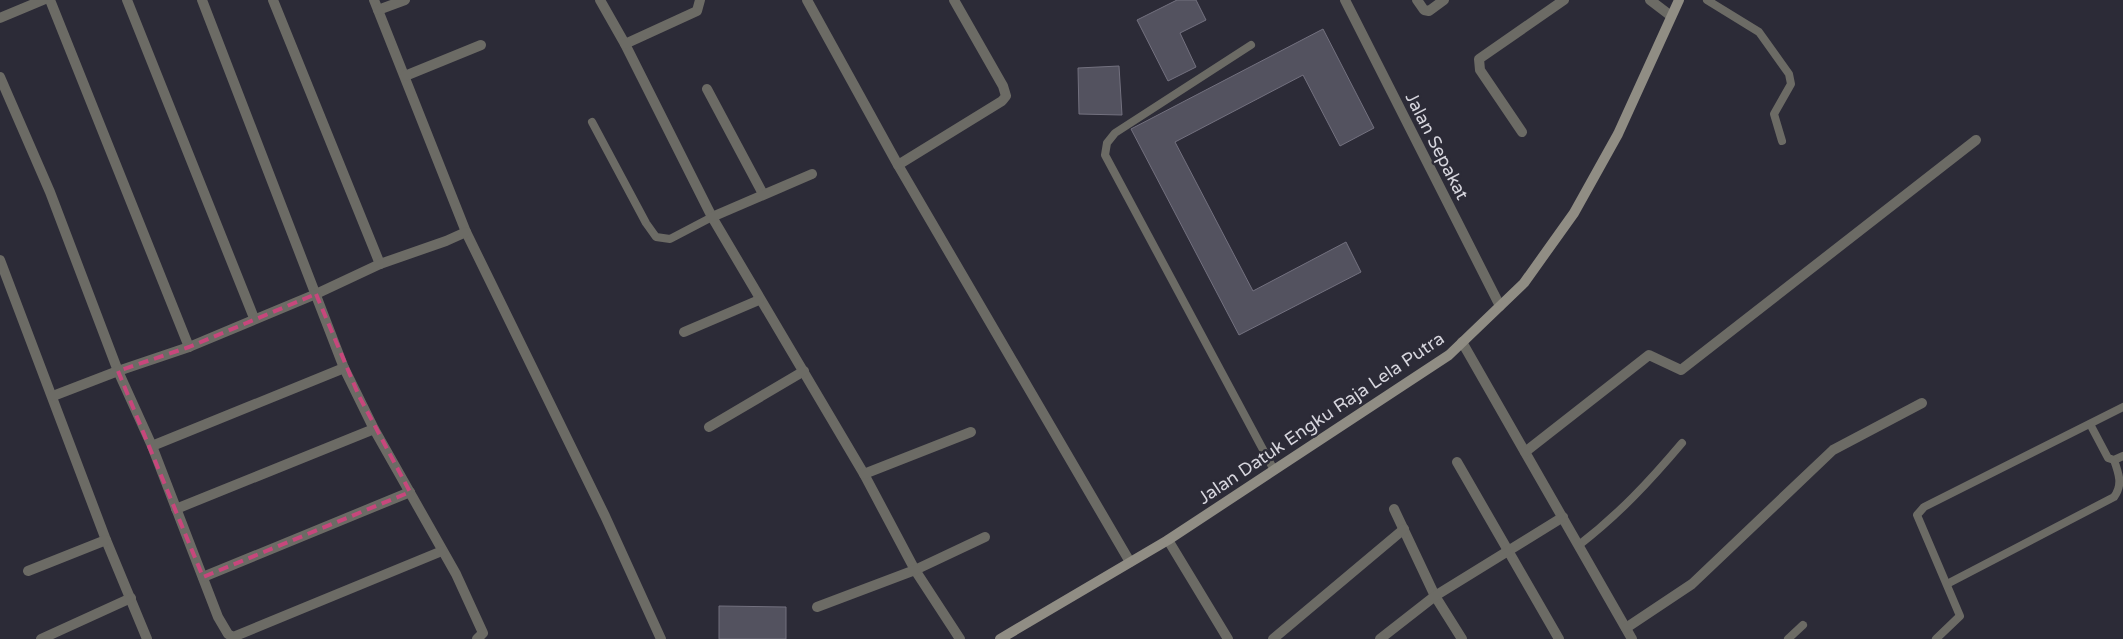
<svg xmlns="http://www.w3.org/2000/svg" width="2123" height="639" font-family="'Varela Round',sans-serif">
  <rect width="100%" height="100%" fill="#2c2b37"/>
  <g fill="#53525f" stroke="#73717f">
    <polygon points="1177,0 1196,0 1206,20 1180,33 1196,67 1168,81 1137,20"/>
    <polygon points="1323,29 1374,128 1340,146 1303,75 1175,142 1253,291 1346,242 1361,272 1239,335 1131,129"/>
    <polygon points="1119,66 1122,115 1079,114 1078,68"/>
    <polygon points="719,606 786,607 786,639 719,639"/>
  </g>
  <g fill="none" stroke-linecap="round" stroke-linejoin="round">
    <g stroke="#6c6b65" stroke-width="8">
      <polyline points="1707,0 1759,32 1789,74 1791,84 1774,114 1782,141"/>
      <polyline points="1251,45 1115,133 1107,143 1105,155 1274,470"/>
      <polyline points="592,122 646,223 656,237 670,239 712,217"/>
      <polyline points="2090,424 2108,458 2114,460 2123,456"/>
      <path d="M1579,545C1619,514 1649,482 1682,443"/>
      <path d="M1947,584L2114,497C2123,485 2119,474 2114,460"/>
      <polyline points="1788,639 1803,625"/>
      <polyline points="1936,639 1960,616 1917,515 1924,507 2123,407"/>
    </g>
    <g stroke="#6c6b65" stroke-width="10">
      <polyline points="50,0 189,347"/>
      <polyline points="127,0 254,318"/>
      <polyline points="202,0 344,368 374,429 456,574 483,633 477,639"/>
      <polyline points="273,0 380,264"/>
      <polyline points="374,0 466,232 605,516 661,639"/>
      <polyline points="600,0 625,44 712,217 864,474 915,570 960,639"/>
      <polyline points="807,0 898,165 1130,562"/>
      <polyline points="1345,0 1500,306"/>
      <polyline points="1417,0 1424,10 1429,11 1444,0"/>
      <polyline points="1650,0 1671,16"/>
      <polyline points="378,10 405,0"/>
      <polyline points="0,18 43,0"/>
      <polyline points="625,44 697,11 700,0"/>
      <polyline points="405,76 481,45"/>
      <polyline points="0,77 50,192 118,371 152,446 218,617 228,634 233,637 442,551"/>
      <polyline points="707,89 763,194"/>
      <polyline points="1522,132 1480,70 1479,59 1564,0"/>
      <polyline points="898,165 1002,101 1006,96 1003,86 954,0"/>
      <polyline points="712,217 812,174"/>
      <polyline points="0,260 106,540 147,639"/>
      <polyline points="684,332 759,300"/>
      <polyline points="1462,342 1632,639"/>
      <polyline points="53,396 118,371 189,347 316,294 380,264 446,241 466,232"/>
      <polyline points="709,427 804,371"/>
      <polyline points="152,446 344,368"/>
      <polyline points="1525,452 1649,355 1681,370 1976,140"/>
      <polyline points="1457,462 1559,639"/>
      <polyline points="864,474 971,432"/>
      <polyline points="176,509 374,429"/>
      <polyline points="1394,509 1435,596 1462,639"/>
      <polyline points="1168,540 1228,639"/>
      <polyline points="28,571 106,540"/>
      <polyline points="203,577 410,492"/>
      <polyline points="817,607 915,570 985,537"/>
      <polyline points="1626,628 1692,584 1833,450 1922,403"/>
      <polyline points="41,639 131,598"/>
      <polyline points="1273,639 1404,529"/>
      <polyline points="1380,639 1435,596 1563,517"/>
    </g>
    <polyline stroke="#908d84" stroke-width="10" points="1000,639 1168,540 1449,355 1524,283 1574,213 1618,134 1679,0"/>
  </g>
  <path fill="none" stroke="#c7477c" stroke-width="4" stroke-dasharray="10 6" stroke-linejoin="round" d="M316,294L359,396L410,492L203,577L118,371L189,347Z"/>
  <g text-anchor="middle" stroke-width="5" stroke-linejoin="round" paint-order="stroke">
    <g font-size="18" fill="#d6d5dd" stroke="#2c2b37">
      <text transform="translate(1437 146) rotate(63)" y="6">Jalan Sepakat</text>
      <text transform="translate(1321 418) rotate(-34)" y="6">Jalan Datuk Engku Raja Lela Putra</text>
    </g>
  </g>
</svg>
